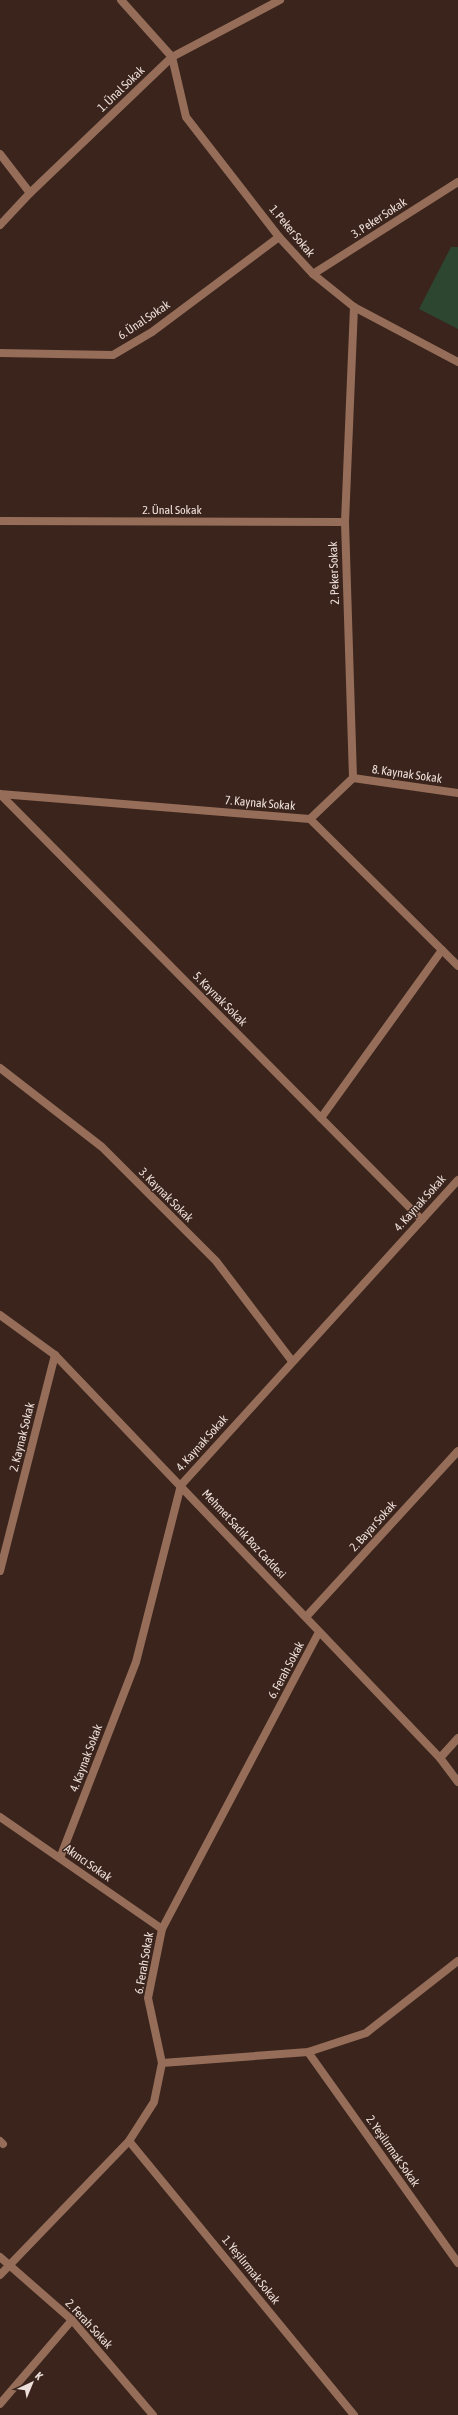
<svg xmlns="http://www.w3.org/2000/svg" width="458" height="2415" font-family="'Asap Condensed',sans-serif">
  <rect width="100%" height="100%" fill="#3a241c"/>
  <polygon fill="#2d462f" points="451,247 458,247 458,329 419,309"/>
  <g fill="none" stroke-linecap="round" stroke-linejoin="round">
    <g stroke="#956d59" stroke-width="8">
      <polyline points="121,0 172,57 186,117 279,237 313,274 354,307 458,362"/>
      <polyline points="0,154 30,193"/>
      <polyline points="0,225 30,193 172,57 280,0"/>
      <polyline points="313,274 458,182"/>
      <polyline points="0,353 113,355 152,332 279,237"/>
      <polyline points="0,521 345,522"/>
      <polyline points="353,778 458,793"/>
      <polyline points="0,794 422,1220"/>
      <polyline points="0,794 310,819 458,966"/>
      <polyline points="310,819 353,778 345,522 354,307"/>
      <polyline points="0,1068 102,1147 216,1261 292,1361"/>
      <polyline points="321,1118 442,950"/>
      <polyline points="0,1315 55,1355 440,1758 458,1782"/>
      <polyline points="0,1571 55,1355"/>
      <polyline points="306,1617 458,1451"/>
      <polyline points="440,1758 458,1738"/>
      <polyline points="0,1817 162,1929"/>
      <polyline points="60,1858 136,1662 181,1485 458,1180"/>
      <polyline points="308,2052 458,2263"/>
      <polyline points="162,2063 308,2052 366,2033 458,1961"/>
      <polyline points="0,2141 3,2144"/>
      <polyline points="129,2141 354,2415"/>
      <polyline points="0,2257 72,2320 153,2415"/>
      <polyline points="0,2275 129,2141 154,2102 162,2063 148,1998 162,1929 319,1632"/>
      <polyline points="0,2404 72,2320"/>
    </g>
  </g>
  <g text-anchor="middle" stroke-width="3" stroke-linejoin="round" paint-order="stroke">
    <g font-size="12" fill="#eddfd9" stroke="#3a241c">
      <text transform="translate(121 89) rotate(-44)" y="4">1. Ünal Sokak</text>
      <text transform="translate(379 218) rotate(-33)" y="4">3. Peker Sokak</text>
      <text transform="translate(292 231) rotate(50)" y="4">1. Peker Sokak</text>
      <text transform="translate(144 320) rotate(-34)" y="4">6. Ünal Sokak</text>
      <text x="172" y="514">2. Ünal Sokak</text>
      <text transform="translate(334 573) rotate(-92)" y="4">2. Peker Sokak</text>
      <text transform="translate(407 774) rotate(8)" y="4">8. Kaynak Sokak</text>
      <text transform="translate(260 803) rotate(5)" y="4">7. Kaynak Sokak</text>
      <text transform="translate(220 999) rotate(45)" y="4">5. Kaynak Sokak</text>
      <text transform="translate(166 1195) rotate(45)" y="4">3. Kaynak Sokak</text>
      <text transform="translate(420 1203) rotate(-48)" y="4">4. Kaynak Sokak</text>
      <text transform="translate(22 1437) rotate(-76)" y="4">2. Kaynak Sokak</text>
      <text transform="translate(202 1443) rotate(-48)" y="4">4. Kaynak Sokak</text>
      <text transform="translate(373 1526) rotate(-48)" y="4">2. Bayar Sokak</text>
      <text transform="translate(244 1534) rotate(47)" y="4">Mehmet Sadık Boz Caddesi</text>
      <text transform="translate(286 1670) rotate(-62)" y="4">6. Ferah Sokak</text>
      <text transform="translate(86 1758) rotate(-69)" y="4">4. Kaynak Sokak</text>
      <text transform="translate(88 1863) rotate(35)" y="4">Akıncı Sokak</text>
      <text transform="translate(144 1963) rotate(-80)" y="4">6. Ferah Sokak</text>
      <text transform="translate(393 2151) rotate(55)" y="4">2. Yeşilırmak Sokak</text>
      <text transform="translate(251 2270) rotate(51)" y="4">1. Yeşilırmak Sokak</text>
      <text transform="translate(89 2324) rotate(47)" y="4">2. Ferah Sokak</text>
    </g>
  </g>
  <g transform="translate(32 2383) rotate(44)" stroke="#3a241c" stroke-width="3" paint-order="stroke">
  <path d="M0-3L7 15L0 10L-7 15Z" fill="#eddfd9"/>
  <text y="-6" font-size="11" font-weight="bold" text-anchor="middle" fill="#eddfd9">K</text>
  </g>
</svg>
